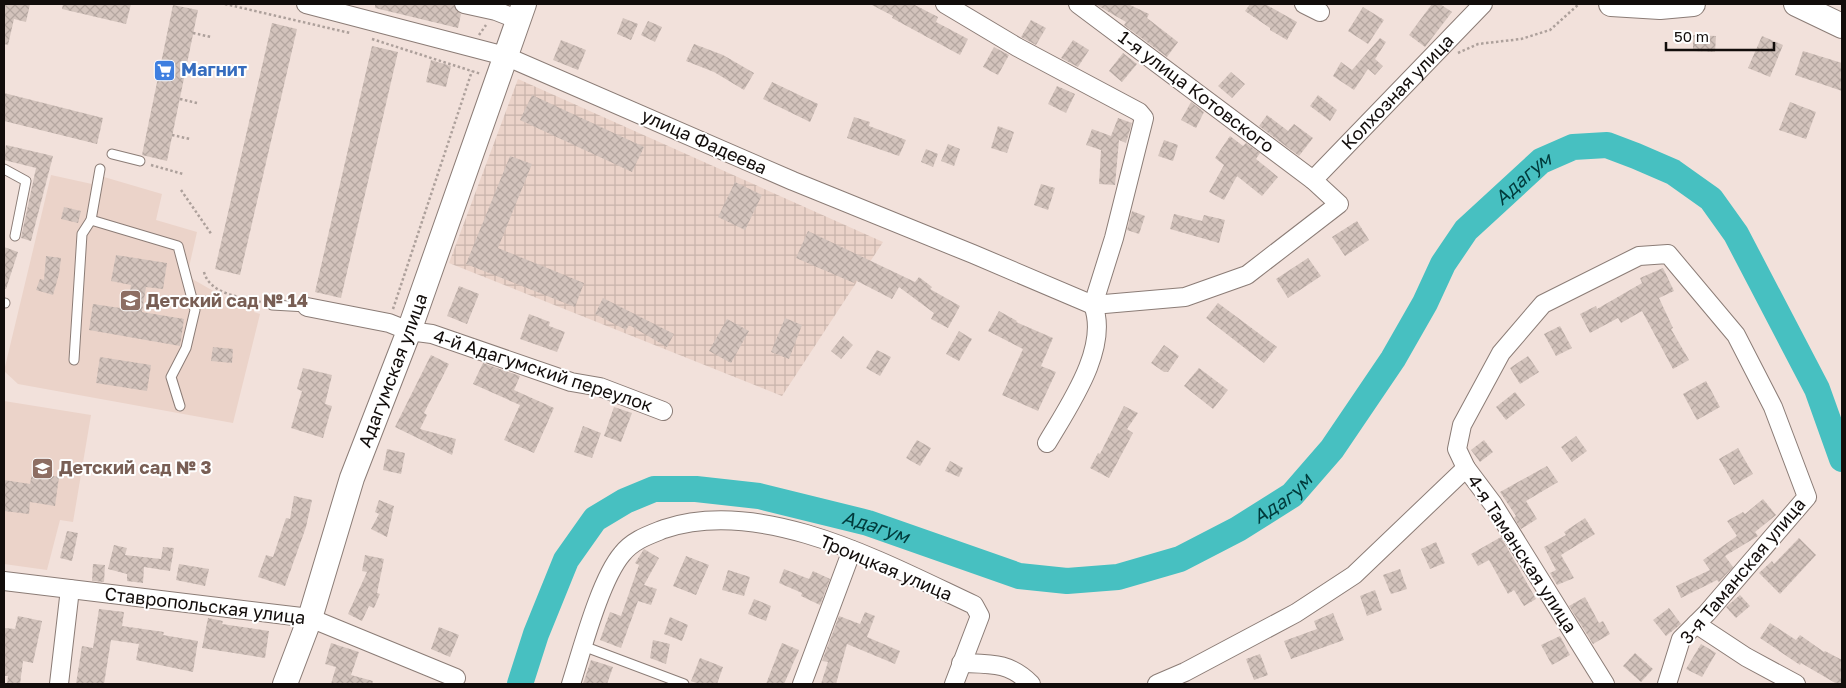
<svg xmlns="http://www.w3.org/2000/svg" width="1846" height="688" font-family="'Golos Text',sans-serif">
  <defs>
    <pattern id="industrial-grid" width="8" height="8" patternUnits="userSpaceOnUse" patternTransform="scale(1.25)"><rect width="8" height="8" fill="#ebd3c9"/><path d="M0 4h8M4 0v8" fill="none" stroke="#c8b4ab"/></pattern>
    <pattern id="building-cross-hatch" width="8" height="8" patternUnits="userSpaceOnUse" patternTransform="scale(1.25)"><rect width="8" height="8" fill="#d3c3bc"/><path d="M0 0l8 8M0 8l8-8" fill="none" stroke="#b4a6a0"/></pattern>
  </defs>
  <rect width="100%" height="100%" fill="#f2e1db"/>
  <g fill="#ebd3c9">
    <polygon points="51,175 101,186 104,177 162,194 156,220 197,232 187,276 224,297 255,305 254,312 260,314 233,423 18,384 4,371"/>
    <polygon points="4,401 91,415 73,522 60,520 47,570 4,564"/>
  </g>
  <polygon fill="url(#industrial-grid)" points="518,79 883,242 782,396 449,263"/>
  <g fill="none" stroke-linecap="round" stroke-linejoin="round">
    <path stroke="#47c0c1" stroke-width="26" id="s1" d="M520,684L536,634L566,560L595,519L625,501L654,489H696L759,496L868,523L1019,576L1067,581L1118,577L1180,559L1238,529L1292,495L1332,449L1393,359L1425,303L1443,264L1466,230L1541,161L1573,147L1607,145L1636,156L1673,172L1711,199L1736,234L1817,389L1842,459"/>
  </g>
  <g fill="url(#building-cross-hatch)">
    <polygon points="4,4 30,4 26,22 14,19 8,45 4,44"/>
    <polygon points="63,4 131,4 126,24 62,9"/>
    <polygon points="375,4 448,4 454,5 457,11 461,14 458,28 375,8"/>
    <polygon points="870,4 913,4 938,17 936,22 968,39 960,55 892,18 893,16"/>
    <polygon points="1095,4 1128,4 1149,14 1147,18 1178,42 1167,57 1124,25 1126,22"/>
    <polygon points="1250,4 1265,4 1297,22 1287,40 1270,30 1270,28 1245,11"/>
    <polygon points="1432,4 1440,4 1452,12 1425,47 1409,35"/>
    <polygon points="173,5 198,10 167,161 142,155"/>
    <polygon points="1363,7 1384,20 1368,44 1348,31"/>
    <polygon points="623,18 638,24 631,40 617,34"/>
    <polygon points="1031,20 1046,28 1036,45 1021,37"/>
    <polygon points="648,21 662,27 655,42 641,35"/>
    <polygon points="272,23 297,29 240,275 215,269"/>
    <polygon points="1693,35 1716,36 1715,52 1693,51"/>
    <polygon points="1762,36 1783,45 1770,77 1748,68"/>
    <polygon points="1380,38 1386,42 1375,59 1383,66 1375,75 1368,69 1354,90 1333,76 1341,62 1352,70"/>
    <polygon points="561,40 586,50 578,70 553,60"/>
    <polygon points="1073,40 1089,50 1078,67 1061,58"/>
    <polygon points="694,44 723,55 754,73 744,90 714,72 686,61"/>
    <polygon points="372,46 398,52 341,298 315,292"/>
    <polygon points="994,47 1009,55 998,75 983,67"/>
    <polygon points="1803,51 1842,63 1842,91 1795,75"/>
    <polygon points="1123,53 1137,64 1122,82 1109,71"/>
    <polygon points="431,60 451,66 446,87 426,82"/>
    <polygon points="1231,72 1245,84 1232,98 1218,86"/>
    <polygon points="772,82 818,104 810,122 763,99"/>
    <polygon points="1057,86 1075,94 1066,113 1048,104"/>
    <polygon points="4,93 103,118 97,144 4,121"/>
    <polygon points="532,95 644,147 632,172 520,120"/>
    <polygon points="1318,95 1337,110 1330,121 1310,106"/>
    <polygon points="1191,102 1204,112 1196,128 1181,120"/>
    <polygon points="1790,102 1816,112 1806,139 1779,130"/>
    <polygon points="1267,115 1288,131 1294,124 1313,138 1299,156 1259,126"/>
    <polygon points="854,117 870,122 869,126 906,140 899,156 847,138"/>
    <polygon points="1118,118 1132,123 1126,143 1119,140 1115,185 1099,184 1101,150 1086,145 1092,129 1111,136"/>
    <polygon points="998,126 1014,132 1007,153 991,148"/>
    <polygon points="1230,136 1243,146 1246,143 1260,153 1256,159 1278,177 1262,196 1237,176 1224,200 1209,192 1224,165 1215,158"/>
    <polygon points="1164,140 1178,145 1173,161 1158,156"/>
    <polygon points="948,144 960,149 954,166 941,161"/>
    <polygon points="6,145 53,156 31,241 21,238 36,168 4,160"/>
    <polygon points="926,149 938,154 933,167 921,162"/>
    <polygon points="510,156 532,164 498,248 584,283 575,307 466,264"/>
    <polygon points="735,182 762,195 745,230 718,217"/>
    <polygon points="1041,184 1055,188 1048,210 1034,205"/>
    <polygon points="64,207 81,211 78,223 61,219"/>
    <polygon points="1132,211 1145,216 1139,234 1127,230"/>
    <polygon points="1174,214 1202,221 1204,215 1225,220 1219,243 1170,229"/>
    <polygon points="1357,221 1369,240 1345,256 1332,237"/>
    <polygon points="808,231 915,282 919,277 932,287 930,289 960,306 948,328 931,319 934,313 899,287 892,299 855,280 854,283 796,258"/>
    <polygon points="4,247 18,252 6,289 4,289"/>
    <polygon points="116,255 167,263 163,289 146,287 142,312 184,319 180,346 89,330 93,304 127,309 131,285 111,281"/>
    <polygon points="46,256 61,258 59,274 53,295 36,290 40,279 44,280"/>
    <polygon points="1308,258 1321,276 1288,298 1276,279"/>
    <polygon points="1663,268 1674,291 1659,298 1673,328 1671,329 1689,360 1673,369 1642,311 1621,323 1618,318 1590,333 1580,314 1596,306 1597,309 1642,283 1640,278"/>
    <polygon points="459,286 479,294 467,324 447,316"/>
    <polygon points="603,298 674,334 667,347 629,325 626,330 595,314"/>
    <polygon points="1218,303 1277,347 1264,363 1206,318"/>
    <polygon points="999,311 1017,321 1016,322 1053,338 1041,366 1056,372 1038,411 1002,395 1023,349 988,331"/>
    <polygon points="529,314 550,322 549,326 565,332 557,352 520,339"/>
    <polygon points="785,318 802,325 789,359 771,352"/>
    <polygon points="727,319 749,331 731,363 709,351"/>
    <polygon points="1560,326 1572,348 1556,356 1544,334"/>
    <polygon points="959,331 972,339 959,361 946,354"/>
    <polygon points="843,336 853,345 841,359 831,351"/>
    <polygon points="1164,345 1179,356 1168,372 1164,372 1151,363"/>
    <polygon points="213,347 233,349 232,363 211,361"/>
    <polygon points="877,350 891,357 880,376 866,368"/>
    <polygon points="431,355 449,364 424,413 427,415 420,429 456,439 452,455 395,427"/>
    <polygon points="1528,356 1539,372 1520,384 1510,368"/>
    <polygon points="100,357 151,365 147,391 96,383"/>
    <polygon points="483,363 520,376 514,390 554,408 534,453 504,440 520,405 473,384"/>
    <polygon points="303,368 332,375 325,404 332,406 323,438 291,428 302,391 297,389"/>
    <polygon points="1199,368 1228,390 1213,409 1184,386"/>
    <polygon points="1706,381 1720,407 1697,420 1683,394"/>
    <polygon points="1515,392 1525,405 1506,420 1496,407"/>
    <polygon points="1124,406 1138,413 1127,429 1133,433 1109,478 1090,468 1098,453 1100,454"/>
    <polygon points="614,407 632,413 621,442 604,436"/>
    <polygon points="583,426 601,433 592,458 574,452"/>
    <polygon points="1576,436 1587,451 1572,462 1561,447"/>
    <polygon points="917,440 931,448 920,466 906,458"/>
    <polygon points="1484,440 1493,452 1480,462 1471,450"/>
    <polygon points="1738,448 1753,474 1734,485 1719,459"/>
    <polygon points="387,449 405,453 401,474 383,470"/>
    <polygon points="950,461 963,468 959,477 945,471"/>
    <polygon points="1547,466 1558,482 1526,501 1537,519 1521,529 1514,518 1516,516 1500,492"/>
    <polygon points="32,473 59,477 55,506 30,502 29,514 4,511 4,480 30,484"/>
    <polygon points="294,496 312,500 306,527 285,586 258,577 266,555 273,557 286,518 290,519"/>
    <polygon points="1763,499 1776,515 1755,532 1758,536 1725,556 1733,567 1719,582 1717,580 1681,598 1676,586 1710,570 1703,560 1737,536 1727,521 1743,512 1745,514"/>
    <polygon points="379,500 394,506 387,537 371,529 379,514 375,512"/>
    <polygon points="1585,518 1595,534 1561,555 1574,578 1557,585 1550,573 1556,570 1544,547 1566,535 1564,532"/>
    <polygon points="67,531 78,533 72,561 60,558"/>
    <polygon points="1501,537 1536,599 1524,606 1514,590 1508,594 1489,560 1478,566 1471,554"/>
    <polygon points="1799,538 1816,555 1780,594 1759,573 1772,561 1774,564"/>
    <polygon points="1436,542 1445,563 1430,569 1421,549"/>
    <polygon points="114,545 127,548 125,555 161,559 163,547 174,548 170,571 144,567 143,583 127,581 127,574 108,569"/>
    <polygon points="644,549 659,558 644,585 657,589 651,605 638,601 621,648 600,640 610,612 621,616 639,565 635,563"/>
    <polygon points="365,555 384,559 377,593 380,594 374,608 369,606 362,621 348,614 367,572 362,571"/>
    <polygon points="686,556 709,565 696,595 673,586"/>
    <polygon points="93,564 105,565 104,582 92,581"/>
    <polygon points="179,564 209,569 205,586 176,580"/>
    <polygon points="784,569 809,579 813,571 830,579 820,605 801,596 802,593 779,583"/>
    <polygon points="1400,569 1407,589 1391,594 1383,575"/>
    <polygon points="728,570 750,577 744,596 722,590"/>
    <polygon points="1375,590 1382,610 1367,616 1360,596"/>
    <polygon points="1740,595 1750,606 1736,618 1726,607"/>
    <polygon points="1585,597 1599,623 1603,621 1610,634 1593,644 1569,606"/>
    <polygon points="754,599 771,606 766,621 748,614"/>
    <polygon points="1669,608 1681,624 1666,636 1653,620"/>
    <polygon points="99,609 124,612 122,626 164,632 163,635 198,641 193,672 136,660 139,644 111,640 104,684 76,684 82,646 93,648"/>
    <polygon points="865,612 875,616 867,637 900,651 895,664 847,644 836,684 821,684 828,662 822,661 839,616 860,624"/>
    <polygon points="1333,613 1344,640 1291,659 1284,641 1317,629 1314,621"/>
    <polygon points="18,616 42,621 33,663 23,661 20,684 7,684 8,676 4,676 4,628 15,629"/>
    <polygon points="670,617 688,625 682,641 664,634"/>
    <polygon points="208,618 223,621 222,624 269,631 265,658 202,648"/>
    <polygon points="1770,623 1796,640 1800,635 1824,652 1825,651 1842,660 1842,684 1837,684 1801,663 1800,665 1760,638"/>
    <polygon points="439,627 459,635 450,657 431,649"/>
    <polygon points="1560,636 1570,655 1552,665 1541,645"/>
    <polygon points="653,640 670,644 666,664 650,658"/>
    <polygon points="331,643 359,652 351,675 373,681 372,684 331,684 336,667 325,664"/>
    <polygon points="782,643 799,650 784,684 766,684"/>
    <polygon points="1701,644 1716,653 1702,677 1686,669"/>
    <polygon points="1635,653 1653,669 1641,682 1623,666"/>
    <polygon points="1260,654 1268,675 1254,680 1246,659"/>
    <polygon points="700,658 723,667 717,684 699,684 691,681"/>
    <polygon points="591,660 613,667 607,684 583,684"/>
  </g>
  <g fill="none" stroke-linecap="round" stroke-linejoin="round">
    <defs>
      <g id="service">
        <polyline points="112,154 140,161"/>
        <polyline points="4,169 26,181 15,236"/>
        <polyline points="91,220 178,246 195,310 186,348 171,377 180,406"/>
        <polyline points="4,303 5,303"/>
        <polyline points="272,305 307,307"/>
        <polyline points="74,360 82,234 91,220 100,169"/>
        <polyline points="583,646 684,684"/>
      </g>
      <g id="minor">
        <polyline points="306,4 505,56 793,181 973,254 1093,305 1185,297 1247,275 1339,204 1313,180 1078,4"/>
        <polyline points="464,4 496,11 519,20"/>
        <path d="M945,4L1017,47L1139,112L1144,118L1114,238L1093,305C1110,348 1068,407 1047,443"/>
        <polyline points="1304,4 1320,12"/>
        <path id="s2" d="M1313,180L1483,4"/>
        <polyline points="307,307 389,323 409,331 432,334 571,382 600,387 663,411"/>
        <polyline points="1466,468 1457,449 1462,425 1501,353 1543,304 1639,256 1668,254 1736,335 1773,407 1807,497 1707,613 1681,639 1667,684"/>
        <polyline points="4,581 310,618 456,678"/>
        <polyline points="1696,624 1746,657 1796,684"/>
        <path d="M961,663C991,664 1009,662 1031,684"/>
        <polyline points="59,684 70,589"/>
        <path d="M571,684C582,650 600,580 622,554C633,540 649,535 664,529C763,496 886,564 974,605L980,616L954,684"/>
        <polyline points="802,684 852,550"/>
        <polyline points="1157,684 1185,672 1296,613 1354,575 1466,468 1493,504 1605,684"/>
      </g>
      <g id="secondary">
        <polyline points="1611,4 1660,7 1693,4"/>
        <polyline points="1796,4 1842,26"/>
        <path id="s3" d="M285,684L310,618L352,478L409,331L524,4"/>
      </g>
    </defs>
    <use href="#service" stroke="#8b7c76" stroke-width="11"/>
    <use href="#minor" stroke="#8b7c76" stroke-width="20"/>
    <use href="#secondary" stroke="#8b7c76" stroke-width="26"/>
    <g stroke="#ada09b" stroke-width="2.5" stroke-dasharray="2.5 2.5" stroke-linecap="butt">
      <polyline points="225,4 350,33"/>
      <polyline points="193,33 211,37"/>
      <polyline points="479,35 486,25"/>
      <polyline points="372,39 481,74"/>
      <polyline points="1458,53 1478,44 1521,39 1550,30 1579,4"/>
      <polyline points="186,70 203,74"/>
      <polyline points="180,99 197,103"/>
      <polyline points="172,135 190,139"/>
      <polyline points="151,165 183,174"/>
      <polyline points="181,190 212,235"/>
      <path d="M204,272C210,295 242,297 261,302"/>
      <polyline points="393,309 472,71"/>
    </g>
    <use href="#service" stroke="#fff" stroke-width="9"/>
    <use href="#minor" stroke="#fff" stroke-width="18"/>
    <use href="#secondary" stroke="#fff" stroke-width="24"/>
  </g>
  <defs>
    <symbol id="supermarket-square" viewBox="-11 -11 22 22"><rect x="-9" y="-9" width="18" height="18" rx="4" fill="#3f7fe0" stroke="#fff"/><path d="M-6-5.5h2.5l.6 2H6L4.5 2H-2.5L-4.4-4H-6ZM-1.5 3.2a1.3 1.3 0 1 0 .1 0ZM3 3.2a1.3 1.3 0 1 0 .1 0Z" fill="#fff"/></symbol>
    <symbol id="school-square" viewBox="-11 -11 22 22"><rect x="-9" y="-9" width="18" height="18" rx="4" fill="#8d6e63" stroke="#fff"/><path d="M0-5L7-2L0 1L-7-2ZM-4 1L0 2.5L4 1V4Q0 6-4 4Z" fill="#fff"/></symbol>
  </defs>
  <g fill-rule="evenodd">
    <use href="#supermarket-square" x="152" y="58" width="25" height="25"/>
    <use href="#school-square" x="118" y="288" width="25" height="25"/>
    <use href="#school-square" x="30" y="456" width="25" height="25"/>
  </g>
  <g text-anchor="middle" stroke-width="4" stroke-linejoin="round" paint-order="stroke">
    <g font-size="18" font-weight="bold" fill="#366cbe" stroke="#fff" text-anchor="start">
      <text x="181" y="76">Магнит</text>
    </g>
    <g font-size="18" fill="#120d0b" stroke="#fff">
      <text transform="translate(1196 92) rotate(37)" y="6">1-я улица Котовского</text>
      <text dy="6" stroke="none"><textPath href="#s2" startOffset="122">Колхозная улица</textPath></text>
      <text transform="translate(704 142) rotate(24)" y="6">улица Фадеева</text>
      <text dy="6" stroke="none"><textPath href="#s3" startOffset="332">Адагумская улица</textPath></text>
      <text transform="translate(543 371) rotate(18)" y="6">4-й Адагумский переулок</text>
      <text transform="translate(1522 554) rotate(57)" y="6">4-я Таманская улица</text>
      <text transform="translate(886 568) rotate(23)" y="6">Троицкая улица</text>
      <text transform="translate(1743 571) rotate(-50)" y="6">3-я Таманская улица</text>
      <text transform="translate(205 606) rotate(7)" y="6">Ставропольская улица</text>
    </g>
    <g font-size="18" font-weight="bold" fill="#785e54" stroke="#fff" text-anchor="start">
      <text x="146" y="307">Детский сад № 14</text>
      <text x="59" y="474">Детский сад № 3</text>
    </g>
    <g font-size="19" font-style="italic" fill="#003a3b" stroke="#fff">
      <text dy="7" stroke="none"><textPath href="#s1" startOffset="1315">Адагум</textPath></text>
      <text dy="7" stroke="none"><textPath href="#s1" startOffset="910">Адагум</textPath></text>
      <text dy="7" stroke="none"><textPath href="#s1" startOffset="475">Адагум</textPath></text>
    </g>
  </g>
  <rect width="1846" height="688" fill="none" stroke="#120d0b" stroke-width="10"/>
  <path d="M1666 42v8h108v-8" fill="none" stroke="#120d0b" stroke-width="2.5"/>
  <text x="1674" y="42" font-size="15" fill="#120d0b" stroke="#ffffff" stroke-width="4" paint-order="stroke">50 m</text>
</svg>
